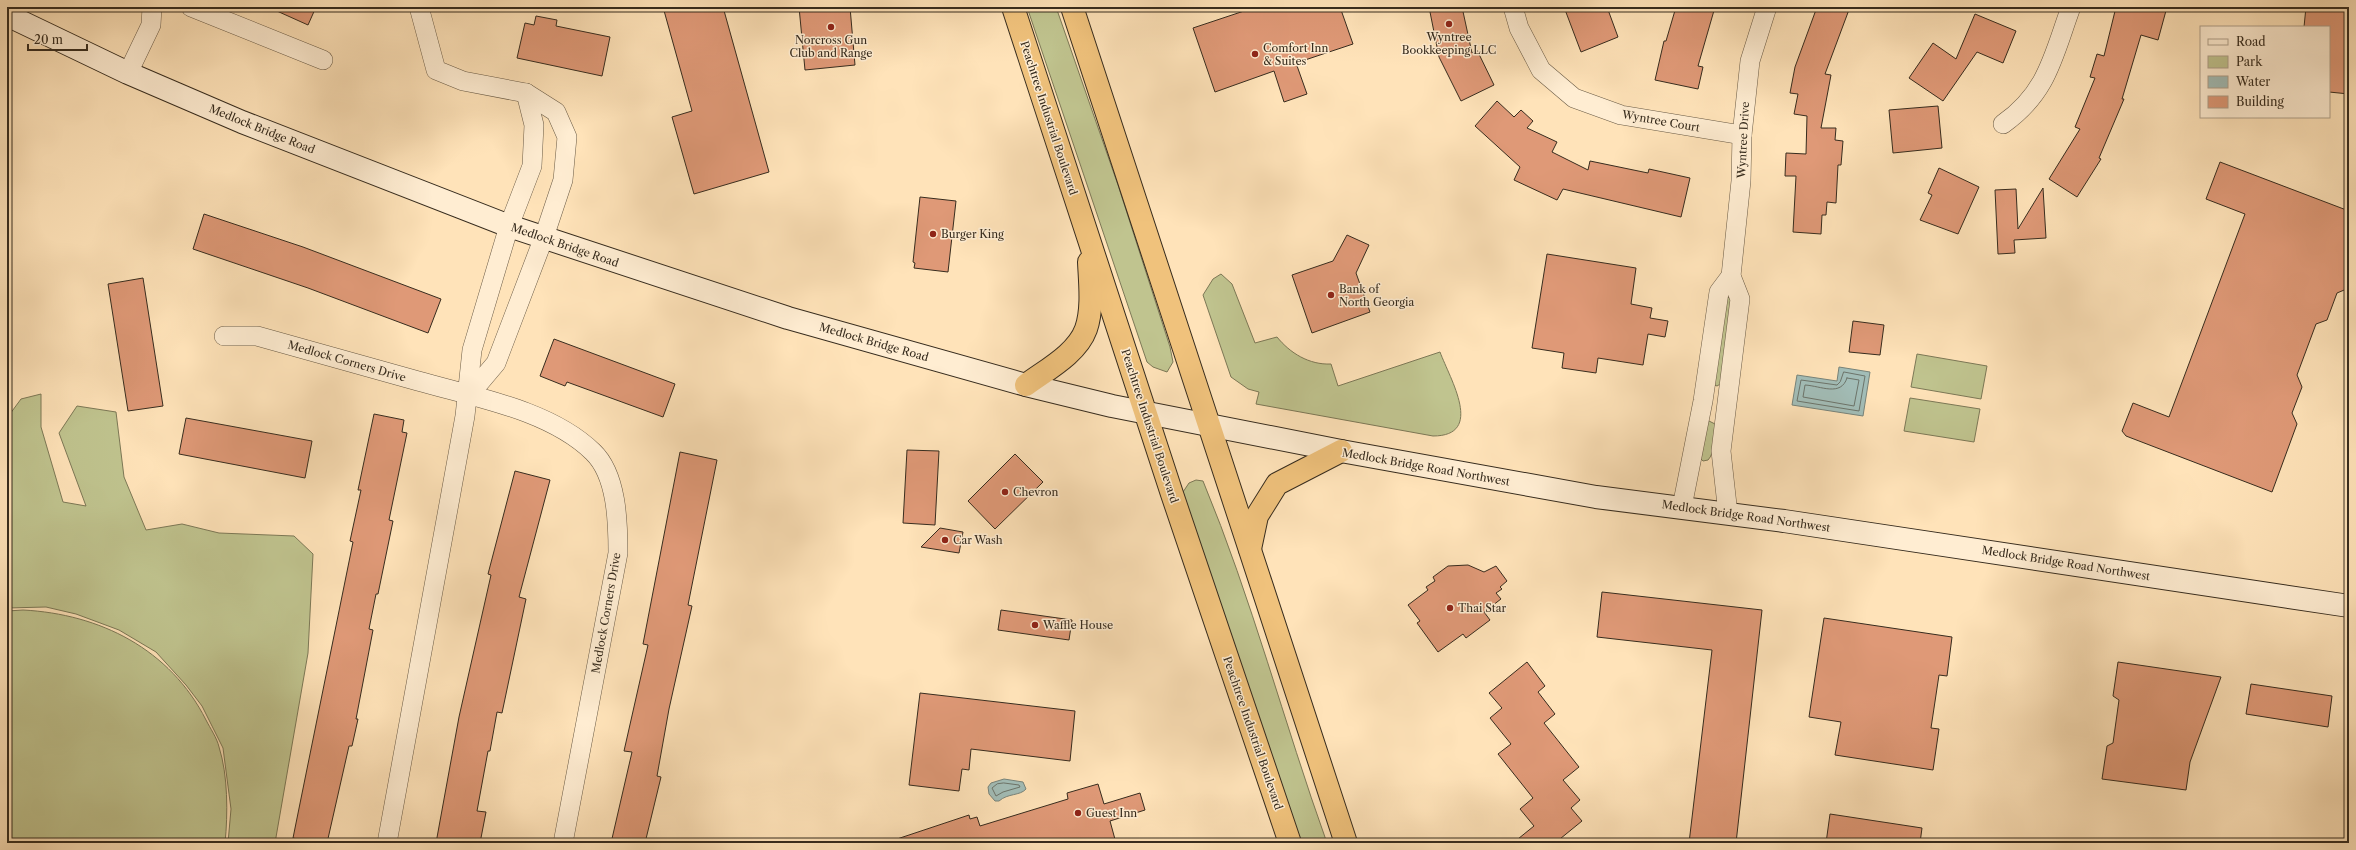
<svg xmlns="http://www.w3.org/2000/svg" width="2356" height="850" font-family="'Libre Caslon Text',serif">
  <rect width="100%" height="100%" fill="#ffe3b9"/>
  <filter id="stains"><feTurbulence type="fractalNoise" baseFrequency=".005" numOctaves="4"/><feColorMatrix values="0 0 0 0 .2 0 0 0 0 .09 0 0 0 0 .02 0 0 0 .5 -.17"/></filter>
  <radialGradient id="worn" r=".72"><stop offset=".6" stop-color="#630" stop-opacity="0"/><stop offset="1" stop-color="#630" stop-opacity=".3"/></radialGradient>
  <g fill="#c0c48f" stroke="#7c7856">
    <polygon points="1027,7 1056,7 1118,185 1170,347 1173,362 1167,372 1153,367 1147,362"/>
    <path d="M1221,274L1232,284L1255,343L1277,337C1290,353 1309,365 1331,364L1338,386L1440,352C1450,379 1485,436 1433,436L1256,404L1259,392L1248,389L1231,377L1203,295L1213,279Z"/>
    <polygon points="1724,296 1733,299 1722,383 1717,386 1712,384"/>
    <polygon points="1917,354 1987,366 1981,399 1911,387"/>
    <polygon points="41,394 41,427 63,502 86,506 59,433 77,406 116,412 124,477 146,530 182,524 219,533 294,536 313,554 308,653 275,843 228,843 231,809 223,748 202,706 186,685 156,652 119,630 76,614 46,607 7,608 7,418 21,399"/>
    <polygon points="1910,398 1980,409 1974,442 1904,431"/>
    <path d="M1707,420L1715,424C1715,435 1715,453 1708,460L1703,461L1700,458Z"/>
    <path d="M1196,480L1203,481C1252,599 1284,723 1327,843H1300L1191,525L1183,492L1189,483Z"/>
    <path d="M23,610C100,614 170,649 206,720C210,728 217,738 219,747C228,775 228,814 225,843H7V611Z"/>
  </g>
  <g fill="#a2bdb7" stroke="#77837a">
    <polygon points="1839,367 1870,372 1863,416 1792,405 1797,375 1837,381"/>
    <path d="M1004,779L1023,782L1026,789C1020,796 1008,793 999,801H995L989,794L988,787L991,783Z"/>
  </g>
  <g fill="none" stroke-linecap="round" stroke-linejoin="round">
    <g stroke="#6c746a" stroke-width="1">
      <polygon points="1844,372 1865,376 1859,411 1797,401 1801,380 1837,385 1840,382"/>
      <path d="M1847,378L1859,380L1854,406L1803,397L1805,385C1821,386 1841,397 1847,378Z"/>
      <polygon points="1004,783 1019,785 1020,787 1003,792 996,796 992,788 997,784"/>
    </g>
  </g>
  <g fill="#df9977" stroke="#372c1e">
    <polygon points="268,7 316,7 308,25"/>
    <polygon points="663,7 723,7 769,172 694,194 672,117 692,111"/>
    <polygon points="799,7 850,7 855,65 805,70"/>
    <polygon points="1256,7 1340,7 1353,44 1296,63 1307,94 1284,102 1274,71 1215,92 1193,28"/>
    <polygon points="1429,7 1462,7 1472,53 1477,50 1494,85 1461,101 1439,57"/>
    <polygon points="1564,7 1607,7 1618,37 1581,52"/>
    <polygon points="1676,7 1715,7 1698,66 1703,67 1698,89 1655,80 1664,41 1666,41"/>
    <polygon points="1817,7 1850,7 1825,74 1831,75 1821,128 1836,128 1835,140 1843,141 1841,165 1838,165 1836,203 1827,202 1826,215 1822,215 1821,234 1793,232 1796,176 1785,176 1786,153 1806,154 1807,116 1794,114 1798,94 1790,93 1795,67"/>
    <polygon points="2116,7 2167,7 2158,40 2141,35 2122,99 2124,99 2099,158 2101,159 2077,197 2049,179 2080,129 2075,127 2095,78 2090,77 2097,54 2104,56"/>
    <polygon points="2306,7 2349,7 2349,94 2329,92 2329,27 2304,27"/>
    <polygon points="1975,14 2016,31 2003,63 1977,52 1943,101 1909,78 1933,43 1956,59"/>
    <polygon points="536,16 557,20 556,26 610,37 602,76 517,58 525,23 534,25"/>
    <polygon points="1497,101 1514,117 1521,110 1533,121 1527,128 1557,142 1552,152 1588,170 1590,161 1648,173 1649,169 1690,178 1681,217 1563,189 1557,200 1514,180 1520,167 1475,126"/>
    <polygon points="1938,106 1942,148 1893,153 1889,110"/>
    <polygon points="2220,162 2349,211 2349,288 2337,293 2327,320 2316,324 2297,375 2302,387 2292,413 2297,424 2272,492 2126,436 2122,431 2133,403 2169,417 2245,214 2206,199"/>
    <polygon points="1939,168 1979,187 1958,234 1920,220 1932,195 1928,193"/>
    <polygon points="2043,188 2046,238 2014,240 2015,253 1998,254 1995,190 2016,189 2018,229"/>
    <polygon points="920,197 956,201 948,272 914,268 915,263 913,262"/>
    <polygon points="204,214 303,247 441,299 428,333 308,288 193,249"/>
    <polygon points="1347,235 1369,245 1356,273 1370,312 1312,333 1292,275 1333,261"/>
    <polygon points="1547,254 1636,268 1631,304 1652,308 1650,318 1668,321 1665,337 1648,334 1643,365 1598,358 1596,373 1562,368 1564,353 1532,348"/>
    <polygon points="143,278 163,406 128,411 108,284"/>
    <polygon points="1853,321 1884,325 1880,355 1849,352"/>
    <polygon points="554,339 675,384 663,417 567,382 565,386 540,376"/>
    <polygon points="374,414 404,420 402,432 407,433 389,520 393,521 378,594 376,594 369,629 373,630 356,719 358,719 352,746 349,746 327,843 316,843 293,838 353,542 350,541 361,490 358,490"/>
    <polygon points="186,418 312,441 305,478 179,454"/>
    <polygon points="907,450 939,451 935,525 903,523"/>
    <polygon points="680,452 717,460 688,605 692,606 669,709 657,776 661,777 645,843 611,843 632,752 624,751 648,645 643,644"/>
    <polygon points="1015,454 1043,482 995,529 968,501"/>
    <polygon points="515,471 550,480 519,597 526,599 502,713 497,712 490,751 488,751 477,811 486,812 480,843 436,843 459,717 491,575 488,574"/>
    <polygon points="940,528 963,532 959,553 921,547"/>
    <polygon points="1468,565 1484,572 1496,566 1507,581 1500,587 1502,589 1496,593 1501,599 1484,612 1490,620 1466,638 1463,634 1438,652 1417,623 1420,621 1408,605 1428,590 1426,587 1435,581 1433,577 1448,566"/>
    <polygon points="1602,592 1762,610 1736,843 1689,843 1712,650 1597,637"/>
    <polygon points="1001,610 1072,620 1069,640 998,630"/>
    <polygon points="1824,618 1952,637 1947,676 1939,675 1931,728 1939,729 1933,770 1835,755 1841,722 1809,717"/>
    <polygon points="1527,662 1545,686 1538,692 1555,714 1544,723 1579,767 1563,780 1580,800 1571,808 1582,821 1555,843 1513,843 1534,826 1520,809 1533,798 1498,754 1511,744 1490,718 1502,708 1489,693"/>
    <polygon points="2118,662 2221,677 2190,762 2186,790 2102,779 2107,746 2113,743 2119,700 2113,696"/>
    <polygon points="2251,684 2332,696 2328,727 2246,714"/>
    <polygon points="920,693 1075,711 1070,761 971,749 969,770 962,769 959,791 909,785"/>
    <polygon points="1098,784 1104,804 1140,793 1145,810 1110,821 1116,843 895,843 894,840 969,815 970,819 977,817 980,826 1068,799 1067,793"/>
    <polygon points="1830,814 1922,828 1920,843 1826,843"/>
  </g>
  <g fill="none" stroke-linecap="round" stroke-linejoin="round">
    <defs>
      <g id="street">
        <polyline points="191,7 323,60"/>
        <polyline points="419,7 436,70 463,81 526,93 556,112 567,137 563,180 544,237 496,363 469,395"/>
        <polyline points="1513,7 1519,28 1541,70 1574,98 1621,115 1742,135"/>
        <polyline points="128,73 151,25 152,7"/>
        <path d="M2003,124C2048,92 2053,56 2071,7"/>
        <path d="M224,336H257C311,351 364,366 418,381C474,397 550,410 593,452C617,475 618,522 618,553L563,843"/>
        <polyline points="1682,507 1703,401 1719,292 1731,276"/>
        <polyline points="1728,514 1721,451 1740,299 1731,276 1741,181 1742,135 1750,61 1767,7"/>
        <polyline points="387,843 465,416 472,350 509,226 532,166 534,125 526,93"/>
      </g>
      <polyline id="secondary" points="7,15 128,73 242,122 509,226 788,318 1026,385 1112,406 1341,451 1596,497 1784,521 2349,606"/>
      <g id="highway">
        <polyline points="1013,7 1172,494 1290,843"/>
        <path d="M1072,7C1165,285 1253,565 1346,843"/>
        <path d="M1026,385C1046,370 1077,354 1086,329C1093,309 1090,283 1089,262"/>
        <polyline points="1250,549 1257,516 1277,484 1341,451"/>
      </g>
    </defs>
    <use href="#street" stroke="#695a45" stroke-width="20"/>
    <use href="#secondary" stroke="#372c1e" stroke-width="24"/>
    <use href="#highway" stroke="#372c1e" stroke-width="24"/>
    <use href="#street" stroke="#ffedd2" stroke-width="19"/>
    <use href="#secondary" stroke="#ffedd2" stroke-width="22"/>
    <use href="#highway" stroke="#f0c27c" stroke-width="22"/>
  </g>
  <g fill="#8f2418" stroke="#ffedd2" stroke-width="1.5">
    <circle cx="1449" cy="24" r="4"/>
    <circle cx="831" cy="27" r="4"/>
    <circle cx="1255" cy="54" r="4"/>
    <circle cx="933" cy="234" r="4"/>
    <circle cx="1331" cy="295" r="4"/>
    <circle cx="1005" cy="492" r="4"/>
    <circle cx="945" cy="540" r="4"/>
    <circle cx="1450" cy="608" r="4"/>
    <circle cx="1035" cy="625" r="4"/>
    <circle cx="1078" cy="813" r="4"/>
  </g>
  <g text-anchor="middle" stroke-width="3" stroke-linejoin="round" paint-order="stroke">
    <g font-size="11" fill="#372c1e" stroke="#ffedd2" text-anchor="start">
      <text x="1449" y="41" text-anchor="middle">Wyntree<tspan x="1449" dy="13">Bookkeeping LLC</tspan></text>
      <text x="831" y="44" text-anchor="middle">Norcross Gun<tspan x="831" dy="13">Club and Range</tspan></text>
      <text x="1263" y="52">Comfort Inn<tspan x="1263" dy="13">&amp; Suites</tspan></text>
      <text x="941" y="238">Burger King</text>
      <text x="1339" y="293">Bank of<tspan x="1339" dy="13">North Georgia</tspan></text>
      <text x="1013" y="496">Chevron</text>
      <text x="953" y="544">Car Wash</text>
      <text x="1458" y="612">Thai Star</text>
      <text x="1043" y="629">Waffle House</text>
      <text x="1086" y="817">Guest Inn</text>
    </g>
    <g font-size="11" fill="#372c1e" stroke="#ffedd2">
      <text transform="translate(1049 118) rotate(72)" y="4">Peachtree Industrial Boulevard</text>
      <text transform="translate(1661 121) rotate(10)" y="4">Wyntree Court</text>
      <text transform="translate(262 129) rotate(22)" y="4">Medlock Bridge Road</text>
      <text transform="translate(1743 140) rotate(-87)" y="4">Wyntree Drive</text>
      <text transform="translate(565 245) rotate(19)" y="4">Medlock Bridge Road</text>
      <text transform="translate(874 342) rotate(16)" y="4">Medlock Bridge Road</text>
      <text transform="translate(347 361) rotate(16)" y="4">Medlock Corners Drive</text>
      <text transform="translate(1150 426) rotate(72)" y="4">Peachtree Industrial Boulevard</text>
      <text transform="translate(1426 467) rotate(10)" y="4">Medlock Bridge Road Northwest</text>
      <text transform="translate(1746 516) rotate(8)" y="4">Medlock Bridge Road Northwest</text>
      <text transform="translate(2066 563) rotate(9)" y="4">Medlock Bridge Road Northwest</text>
      <text transform="translate(606 613) rotate(-80)" y="4">Medlock Corners Drive</text>
      <text transform="translate(1253 733) rotate(71)" y="4">Peachtree Industrial Boulevard</text>
    </g>
  </g>
  <rect width="2356" height="850" fill="none" stroke="#ffe3b9" stroke-width="24"/>
  <rect x="8" y="8" width="2340" height="834" fill="none" stroke="#372c1e" stroke-width="2"/>
  <rect x="12" y="12" width="2332" height="826" fill="none" stroke="#372c1e"/>
  <rect x="2200" y="26" width="130" height="92" fill="#ffedd2" stroke="#afa08a"/>
  <rect x="2208" y="39" width="20" height="6" fill="#ffedd2" stroke="#afa08a"/>
  <text x="2236" y="46" font-size="12" fill="#372c1e">Road</text>
  <rect x="2208" y="56" width="20" height="12" fill="#c0c48f" stroke="#afa08a"/>
  <text x="2236" y="66" font-size="12" fill="#372c1e">Park</text>
  <rect x="2208" y="76" width="20" height="12" fill="#a2bdb7" stroke="#afa08a"/>
  <text x="2236" y="86" font-size="12" fill="#372c1e">Water</text>
  <rect x="2208" y="96" width="20" height="12" fill="#df9977" stroke="#afa08a"/>
  <text x="2236" y="106" font-size="12" fill="#372c1e">Building</text>
  <path d="M28 44v6h59v-6" fill="none" stroke="#372c1e" stroke-width="2"/>
  <text x="34" y="44" font-size="12" fill="#372c1e" stroke="#ffedd2" stroke-width="3" paint-order="stroke">20 m</text>
  <rect width="100%" height="100%" filter="url(#stains)"/>
  <rect width="100%" height="100%" fill="url(#worn)"/>
</svg>
